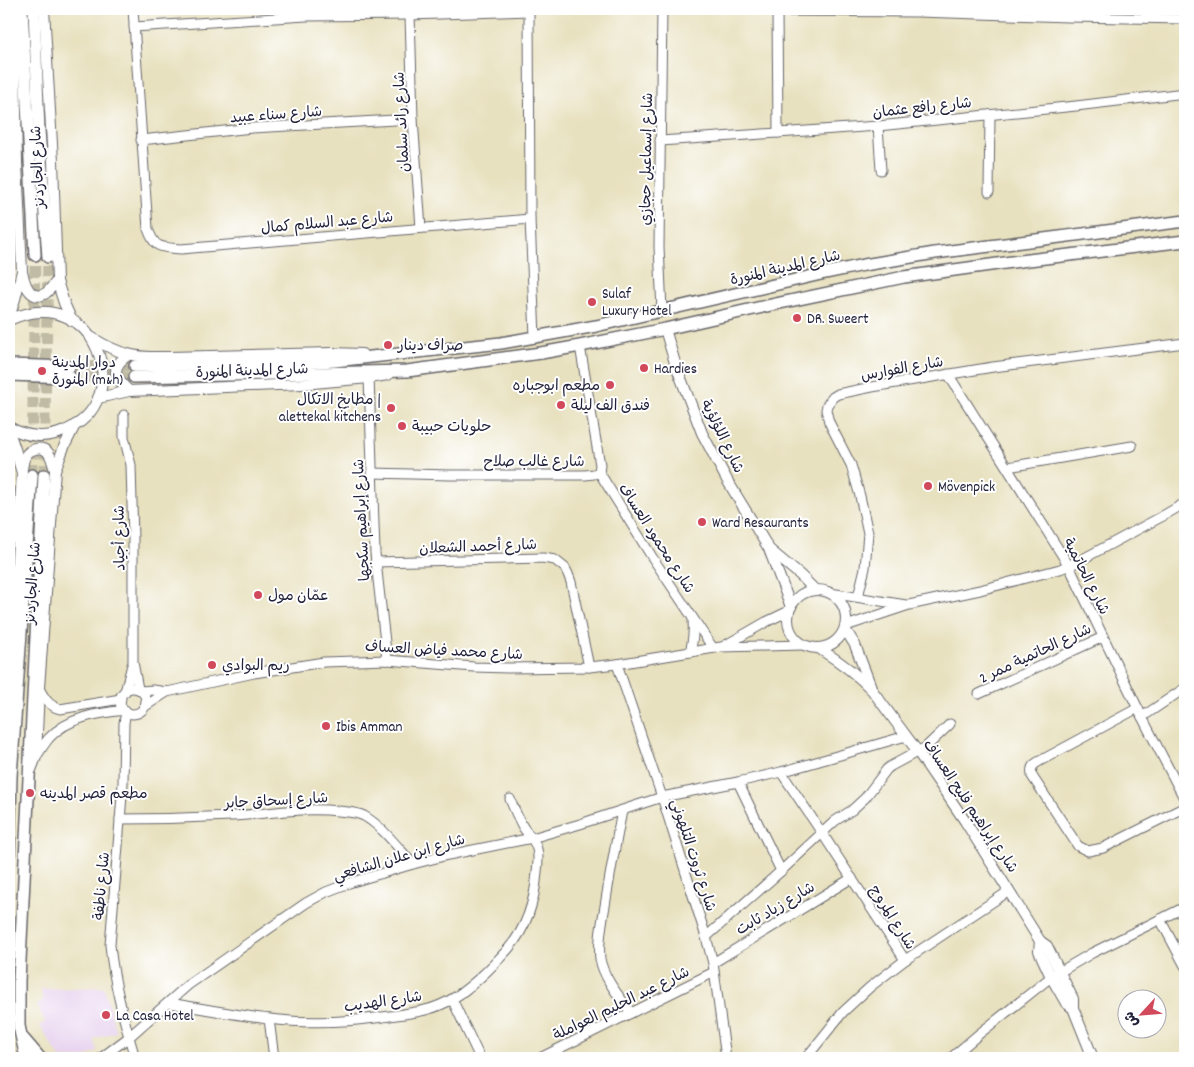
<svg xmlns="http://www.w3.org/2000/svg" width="1194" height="1067" font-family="Dekko,'Playpen Sans Arabic',sans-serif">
  <rect width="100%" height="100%" fill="#fff"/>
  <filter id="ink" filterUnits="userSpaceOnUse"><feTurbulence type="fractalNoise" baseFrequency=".02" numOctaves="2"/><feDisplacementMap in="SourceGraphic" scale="10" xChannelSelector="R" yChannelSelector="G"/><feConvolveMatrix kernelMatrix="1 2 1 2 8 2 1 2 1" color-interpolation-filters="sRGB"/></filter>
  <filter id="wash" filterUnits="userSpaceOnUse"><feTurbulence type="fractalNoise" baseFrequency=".0096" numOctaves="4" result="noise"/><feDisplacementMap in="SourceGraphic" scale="20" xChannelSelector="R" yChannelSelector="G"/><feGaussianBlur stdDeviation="1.12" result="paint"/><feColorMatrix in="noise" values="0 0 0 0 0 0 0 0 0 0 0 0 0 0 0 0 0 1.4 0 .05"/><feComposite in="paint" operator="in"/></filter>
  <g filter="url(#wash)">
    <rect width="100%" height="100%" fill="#e8e1bf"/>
    <polygon fill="#e7d2ef" points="104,987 116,1032 94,1039 97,1051 84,1058 60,1058 40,1026 45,1022 37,1005 43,1000 41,989"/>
  </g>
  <g filter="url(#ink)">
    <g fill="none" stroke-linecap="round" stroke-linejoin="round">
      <g stroke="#c0bba5" stroke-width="11" stroke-dasharray="11 5.5" stroke-linecap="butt">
        <polyline points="69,367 135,366"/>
        <polyline points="70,377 134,377"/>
        <polyline points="32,475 35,255"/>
        <polyline points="44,475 48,257"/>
      </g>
      <defs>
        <g id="minor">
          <path d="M133,9L148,229C155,249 160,247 181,249L530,219"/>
          <polyline points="529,9 530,219 535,337"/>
          <polyline points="662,9 659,247 662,310"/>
          <polyline points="777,9 778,133"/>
          <polyline points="777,11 918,12 1068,17 1185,19"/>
          <polyline points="410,15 413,119 421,228"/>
          <polyline points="134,27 306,16 410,15 529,11"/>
          <polyline points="878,126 881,170"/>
          <polyline points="141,140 252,128 413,119"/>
          <polyline points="660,141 878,126 1076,106 1185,93"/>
          <polyline points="989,192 990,115"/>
          <polyline points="948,374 1069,566 1142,717 1185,800"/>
          <polyline points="369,378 375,553 387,660"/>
          <polyline points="124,415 124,437 131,465 133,540 133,662 138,689"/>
          <polyline points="1008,467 1132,446"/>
          <polyline points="599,472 652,557 713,648"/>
          <polyline points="371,473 451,475 585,475 594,474 599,472 600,465 580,346"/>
          <polyline points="375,562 543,558 555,560 565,568 568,574 571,582 589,667"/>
          <polyline points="830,593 906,605"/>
          <polyline points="858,597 865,568 868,533 860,496 851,465 829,422 826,410 827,405 833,397 838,394 872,387 993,367 1185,343"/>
          <polyline points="846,626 909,605 980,590 1060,569 1077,562 1161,517 1185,503"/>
          <polyline points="724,646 766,622 789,611"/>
          <path d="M690,652C693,641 694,632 693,620"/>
          <polyline points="617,664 662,797 706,937 713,963 726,1058"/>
          <path d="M39,688C44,698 49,706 60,709L121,699"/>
          <circle cx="133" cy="701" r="13"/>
          <polyline points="141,691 153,690 167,692"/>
          <polyline points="125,692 132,665"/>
          <polyline points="979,694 1103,637"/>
          <polyline points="144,707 167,692 254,673 324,662 387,660 474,667 508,668 589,667 617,664 721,647 803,645"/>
          <path d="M1138,708L1038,762C1031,766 1031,769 1032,776L1078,846L1088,851L1103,848L1185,807"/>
          <path d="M126,711L124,723L123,783L110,945C114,985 124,1020 135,1058"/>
          <polyline points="1142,717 1185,688"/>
          <path d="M36,757C40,751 44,744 49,738C68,717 99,713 125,710"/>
          <polyline points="781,772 822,833 905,960"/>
          <polyline points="738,782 781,871"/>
          <path d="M622,811C616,842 610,874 605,906C602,923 598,942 600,959C604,979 619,996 631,1013"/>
          <path d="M120,819C157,819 194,818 231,816C267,814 302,807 338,811C347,812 356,812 364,816C382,826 399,849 413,864"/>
          <polyline points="1160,919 1185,966"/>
          <polyline points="706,937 781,871 835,821 852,810 865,798 887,769 891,766 926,747 950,724"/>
          <polyline points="713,963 852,878"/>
          <polyline points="452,999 480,1058"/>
          <path d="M168,1003C201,1008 235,1015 269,1019C309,1024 350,1022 390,1016C411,1013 433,1011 452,999C472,987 493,966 509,948C527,927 535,899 537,872C538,864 539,856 537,849C535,840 528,835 523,827C518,818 514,809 510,799"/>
          <polyline points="269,1019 274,1058"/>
          <polyline points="101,1058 129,1037 188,985 306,903 326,892 349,883 413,864 448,855 532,838 580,824 662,797 738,782 781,772 906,736"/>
          <polyline points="540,1058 714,972"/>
          <polyline points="806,1058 843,1012 870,987 905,960 1009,891"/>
          <polyline points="951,1058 979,1034 1051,977 1092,953 1185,907"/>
        </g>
        <g id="tertiary">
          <polyline points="44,9 53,161 57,281 64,303 72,321"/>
          <path d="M23,275C25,286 32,302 46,293C50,290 53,285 57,281"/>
          <polyline points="9,318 15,299 22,271 17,163 14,9"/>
          <path d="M9,320C95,280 139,401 64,431C46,439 26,437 9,427"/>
          <polyline points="665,329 675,363 702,433 727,480 769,549 791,607"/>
          <path d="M91,337C102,344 115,351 128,354C141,358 156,357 169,357L332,353L362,354"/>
          <path d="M128,355C109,368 115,378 129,391"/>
          <polyline points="98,398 129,391 302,384 369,378 388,375"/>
          <polyline points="9,431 15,449 22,473 9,696"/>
          <path d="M22,469C23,465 23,460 25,457C29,448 44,445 49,454C52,458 53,465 55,470"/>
          <polyline points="770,550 800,575 815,590"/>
          <circle cx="817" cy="619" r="29"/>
          <polyline points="845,629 855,645 871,687"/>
          <path d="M820,649C839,661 857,674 872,690L918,752L965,821L1040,941L1047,946L1073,999V1008L1093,1058"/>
          <polyline points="31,770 36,757 39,688 55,470 64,447 75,425"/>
          <polyline points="1040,941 1039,951 1051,977 1066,1003 1073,1008"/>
        </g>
        <g id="secondary">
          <polyline points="22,9 35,255"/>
          <polyline points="34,9 39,130 48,257"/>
          <polyline points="9,365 69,367"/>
          <polyline points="135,366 286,364 334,361 501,343 596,326 821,274 864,265 935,253 1185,221"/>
          <polyline points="9,375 70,377"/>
          <polyline points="134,377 407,371 541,353 580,346 665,329 780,303 904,277 1012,262 1185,241"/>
          <polyline points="9,854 11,776 32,475"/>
          <polyline points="22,1037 40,1058"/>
          <polyline points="26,1058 19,1026 19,981 44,475"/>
        </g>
      </defs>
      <use href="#minor" stroke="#676569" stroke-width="11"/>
      <use href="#tertiary" stroke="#676569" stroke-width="12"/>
      <use href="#secondary" stroke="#676569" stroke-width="14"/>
      <use href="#minor" stroke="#fff" stroke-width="9"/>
      <use href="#tertiary" stroke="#fff" stroke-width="10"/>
      <use href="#secondary" stroke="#fff" stroke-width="11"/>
    </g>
  </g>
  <g fill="#d1495b" stroke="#fff" stroke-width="2">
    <circle cx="592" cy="302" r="5"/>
    <circle cx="797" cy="318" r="5"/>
    <circle cx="388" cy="345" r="5"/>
    <circle cx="644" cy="368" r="5"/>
    <circle cx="42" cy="371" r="5"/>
    <circle cx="610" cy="385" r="5"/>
    <circle cx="561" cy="405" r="5"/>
    <circle cx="391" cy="408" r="5"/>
    <circle cx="402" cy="426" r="5"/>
    <circle cx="928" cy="486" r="5"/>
    <circle cx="702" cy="522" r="5"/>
    <circle cx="258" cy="595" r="5"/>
    <circle cx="212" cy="665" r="5"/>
    <circle cx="326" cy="726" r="5"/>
    <circle cx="30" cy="793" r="5"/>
    <circle cx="106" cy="1015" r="5"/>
  </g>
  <g text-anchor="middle" stroke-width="4" stroke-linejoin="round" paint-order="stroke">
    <g font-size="15" fill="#22223b" stroke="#fff">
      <text transform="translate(922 107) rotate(-6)" y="5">شارع رافع عثمان</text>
      <text transform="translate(276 114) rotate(-4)" y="5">شارع سناء عبيد</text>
      <text transform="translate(401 122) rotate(-93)" y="5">شارع رائد سلمان</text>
      <text transform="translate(646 159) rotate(-89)" y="5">شارع إسماعيل حجازي</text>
      <text transform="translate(37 167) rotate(-93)" y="5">شارع الجاردنز</text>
      <text transform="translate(327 222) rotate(-5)" y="5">شارع عبد السلام كمال</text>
      <text transform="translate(785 267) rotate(-13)" y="5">شارع المدينة المنورة</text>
      <text transform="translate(902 368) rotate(-10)" y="5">شارع الفوارس</text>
      <text transform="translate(252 370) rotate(-2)" y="5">شارع المدينة المنورة</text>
      <text transform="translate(723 436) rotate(64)" y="5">شارع اللؤلؤية</text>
      <text x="534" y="466">شارع غالب صلاح</text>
      <text transform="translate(361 520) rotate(-93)" y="5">شارع إبراهيم سكجها</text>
      <text transform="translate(119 538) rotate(-91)" y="5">شارع أجياد</text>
      <text transform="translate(657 538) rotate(57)" y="5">شارع محمود العساف</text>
      <text transform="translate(478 546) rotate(-2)" y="5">شارع أحمد الشعلان</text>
      <text transform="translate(1087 576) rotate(63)" y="5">شارع الحاتمية</text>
      <text transform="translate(32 583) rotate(-86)" y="5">شارع الجاردنز</text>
      <text transform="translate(444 650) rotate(3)" y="5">شارع محمد فياض العساف</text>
      <text transform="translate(1035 653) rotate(-25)" y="5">شارع الحاتمية ممر 2</text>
      <text transform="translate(276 800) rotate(-3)" y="5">شارع إسحاق جابر</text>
      <text transform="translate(971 806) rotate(56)" y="5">شارع إبراهيم فليح العساف</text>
      <text transform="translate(694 855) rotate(72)" y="5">شارع ثروت التلهوني</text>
      <text transform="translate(399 857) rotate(-16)" y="5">شارع ابن علان الشافعي</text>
      <text transform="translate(101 886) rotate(-85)" y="5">شارع ناطفة</text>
      <text transform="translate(775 908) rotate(-31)" y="5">شارع زياد ثابت</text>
      <text transform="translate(893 917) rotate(58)" y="5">شارع المروج</text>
      <text transform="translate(383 1001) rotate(-8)" y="5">شارع الهديب</text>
      <text transform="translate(621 1003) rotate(-26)" y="5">شارع عبد الحليم العواملة</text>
    </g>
    <g font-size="15" fill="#22223b" stroke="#fff" text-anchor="start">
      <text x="602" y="298">Sulaf<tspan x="602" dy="17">Luxury Hotel</tspan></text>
      <text x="807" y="323">DR. Sweert</text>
      <text x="398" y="350">صراف دينار</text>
      <text x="52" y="367">دوار المدينة<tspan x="52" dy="17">المنورة (m&amp;h)</tspan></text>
      <text x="654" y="373">Hardies</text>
      <text x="600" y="390" text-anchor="end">مطعم ابوجباره</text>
      <text x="381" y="404" text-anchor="end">مطابخ الاتكال |<tspan x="381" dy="17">alettekal kitchens</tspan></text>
      <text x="571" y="410">فندق الف ليلة</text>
      <text x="412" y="431">حلويات حبيبة</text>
      <text x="938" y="491">Mövenpick</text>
      <text x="712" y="527">Ward Resaurants</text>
      <text x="268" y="600">عمّان مول</text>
      <text x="222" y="670">ريم البوادي</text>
      <text x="336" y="731">Ibis Amman</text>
      <text x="40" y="798">مطعم قصر المدينه</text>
      <text x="116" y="1020">La Casa Hotel</text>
    </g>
  </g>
  <rect width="1194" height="1067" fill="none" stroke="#fff" stroke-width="30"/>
  <g transform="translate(1142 1014) rotate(244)"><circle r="24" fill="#ffffff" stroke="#a7a7b1"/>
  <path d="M0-4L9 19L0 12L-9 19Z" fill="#d1495b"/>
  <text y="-8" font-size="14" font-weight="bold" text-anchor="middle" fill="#22223b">ش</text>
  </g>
</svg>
